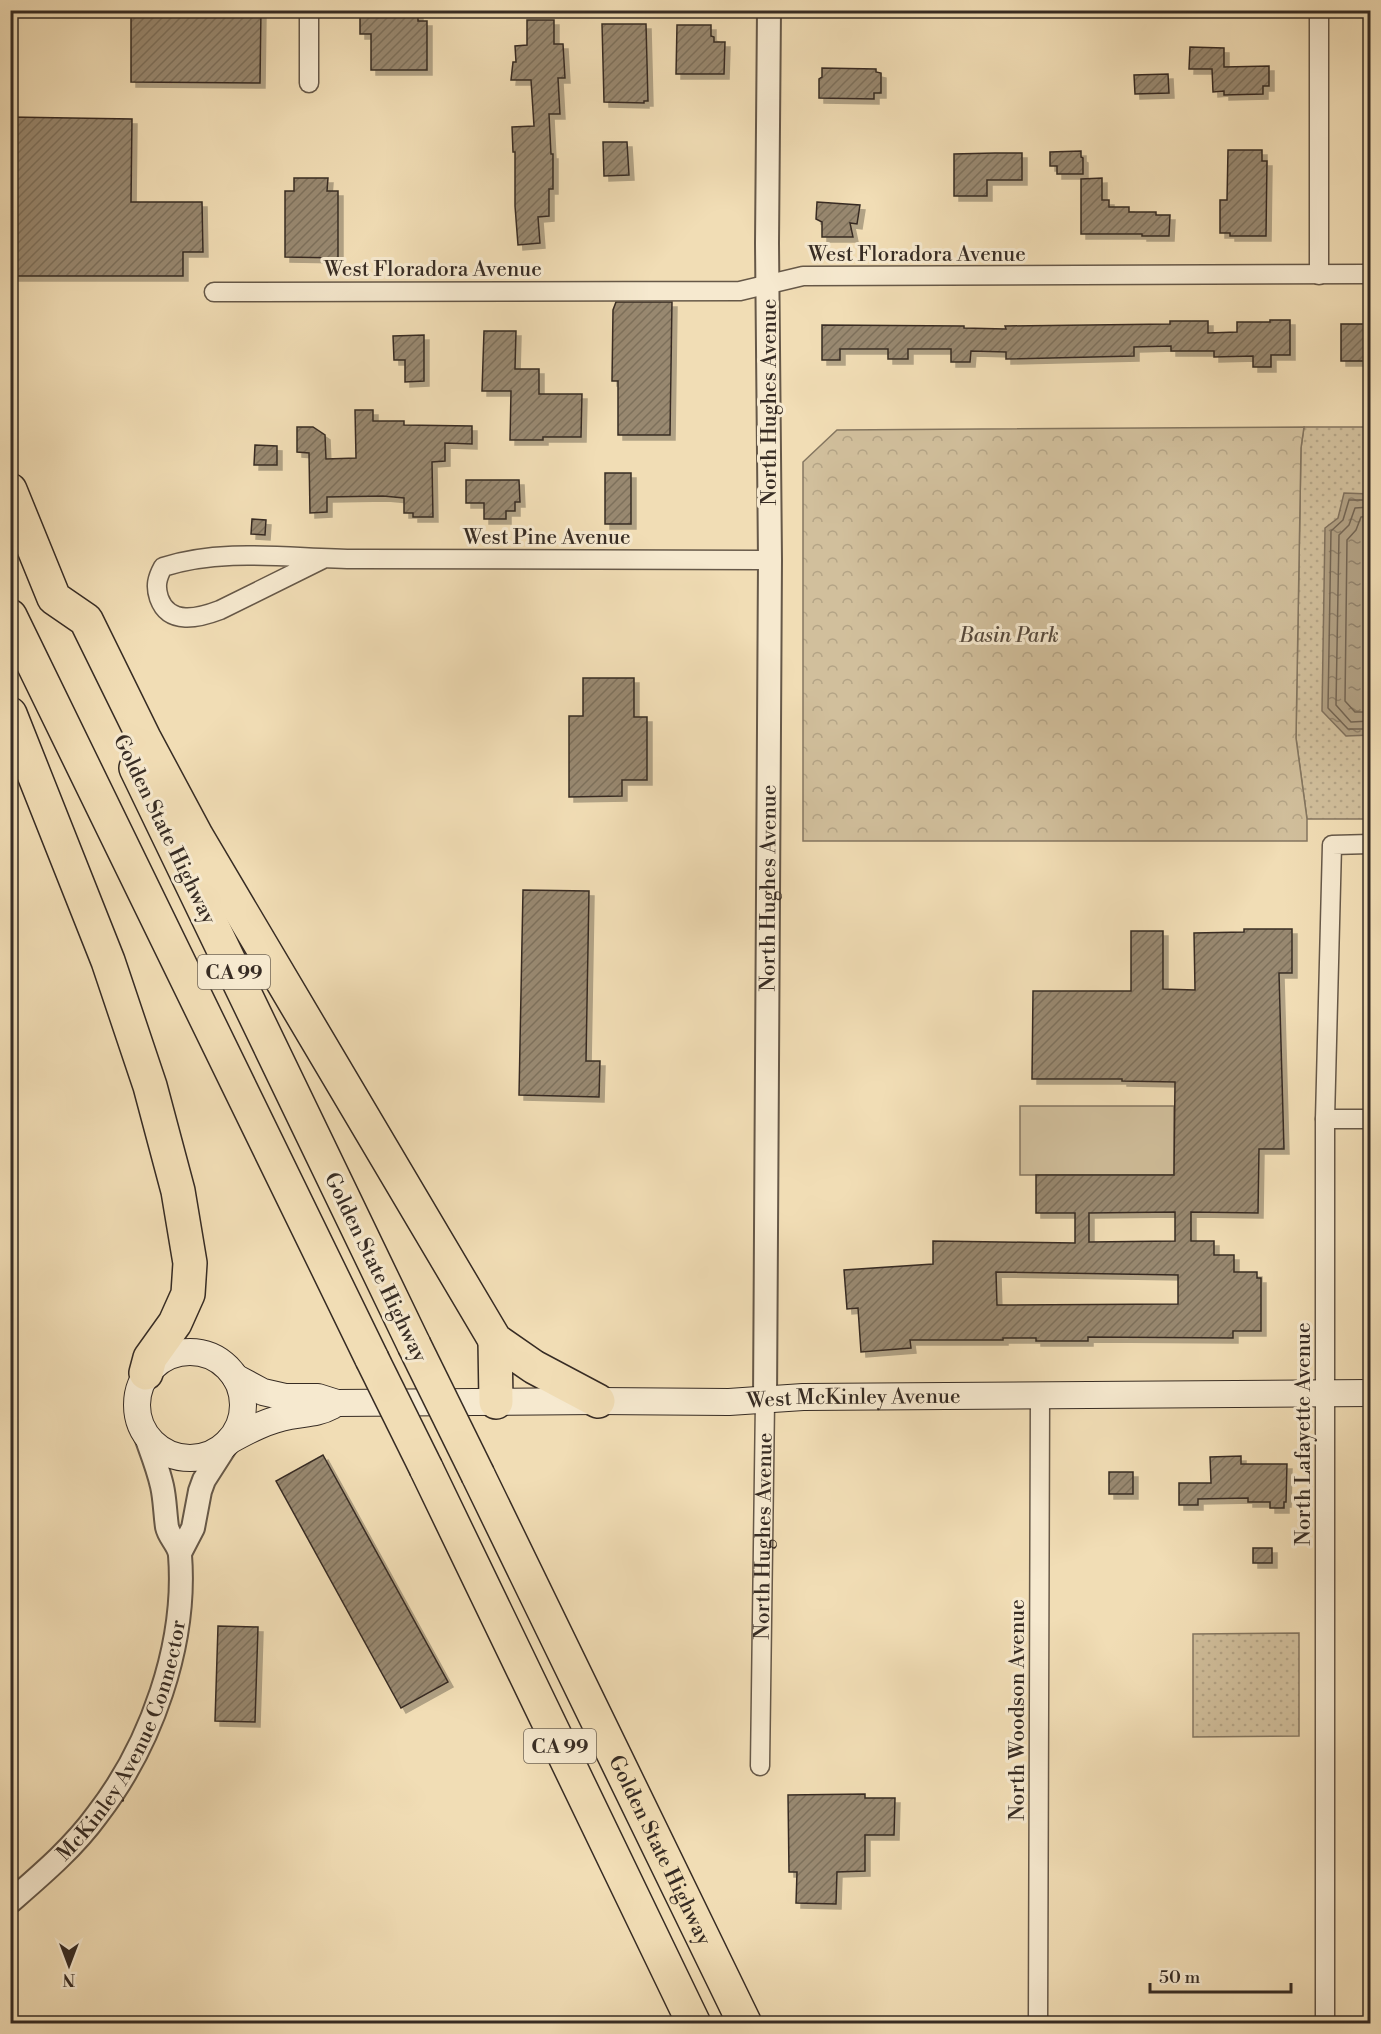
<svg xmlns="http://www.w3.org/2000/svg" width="1381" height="2034" font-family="'Libre Bodoni',serif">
  <defs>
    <pattern id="grass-dots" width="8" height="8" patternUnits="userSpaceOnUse" patternTransform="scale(1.5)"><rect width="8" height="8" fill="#d1bf9c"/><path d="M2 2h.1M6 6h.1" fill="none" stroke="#b4a486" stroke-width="1.8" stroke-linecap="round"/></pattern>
    <pattern id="park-crowns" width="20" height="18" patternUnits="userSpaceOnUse" patternTransform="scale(1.5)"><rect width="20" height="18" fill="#d1bf9c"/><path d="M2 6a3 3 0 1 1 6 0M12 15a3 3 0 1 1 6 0" fill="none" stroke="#b4a486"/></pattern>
    <pattern id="water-ripples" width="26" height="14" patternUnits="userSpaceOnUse" patternTransform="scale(1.5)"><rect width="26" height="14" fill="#b2a184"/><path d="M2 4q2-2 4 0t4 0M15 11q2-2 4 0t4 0" fill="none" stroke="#92836c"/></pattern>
    <pattern id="building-hatch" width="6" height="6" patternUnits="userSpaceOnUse" patternTransform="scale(1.5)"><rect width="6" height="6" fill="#98886f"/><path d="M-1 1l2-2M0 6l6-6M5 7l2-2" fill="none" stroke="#7d6f5b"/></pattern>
    <filter id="shadow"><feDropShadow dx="5" dy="5" stdDeviation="0" flood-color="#0004"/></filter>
  </defs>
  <rect width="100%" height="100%" fill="#f1ddb5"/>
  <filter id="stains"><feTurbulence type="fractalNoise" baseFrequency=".00333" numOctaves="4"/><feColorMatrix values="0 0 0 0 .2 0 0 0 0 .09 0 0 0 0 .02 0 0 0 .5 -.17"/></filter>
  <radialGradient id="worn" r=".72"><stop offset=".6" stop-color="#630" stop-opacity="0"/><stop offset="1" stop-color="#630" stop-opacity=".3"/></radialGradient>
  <g fill="url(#grass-dots)" stroke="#847660" stroke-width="1.5">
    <polygon points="1304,427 1370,427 1370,819 1307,819 1296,738 1301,448"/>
    <polygon points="1299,1633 1299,1736 1193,1737 1193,1634"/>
  </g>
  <polygon fill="url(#park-crowns)" stroke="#847660" stroke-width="1.5" points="1304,427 1301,448 1296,738 1307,819 1307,841 803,841 803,462 837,430"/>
  <rect fill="#d1bf9c" stroke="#847660" stroke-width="1.5" x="1020" y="1106" width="154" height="69"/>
  <polygon fill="url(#water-ripples)" stroke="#81725e" stroke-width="1.5" points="1344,493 1370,494 1370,735 1346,736 1322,711 1325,528 1338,518"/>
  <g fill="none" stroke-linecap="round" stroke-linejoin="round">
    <g stroke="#746654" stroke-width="1.5">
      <polyline points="1370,500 1349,500 1343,520 1331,531 1328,708 1348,729 1370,729"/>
      <polyline points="1370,507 1355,508 1349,525 1339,535 1336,705 1351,722 1370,721"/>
      <polyline points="1370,516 1361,517 1356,530 1347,540 1345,701 1355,712 1370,712"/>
    </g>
  </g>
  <g fill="url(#building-hatch)" stroke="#372c24" stroke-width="1.5" fill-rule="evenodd" filter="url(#shadow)">
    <polygon points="131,10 261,10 260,83 131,82"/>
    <polygon points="360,10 418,10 418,21 427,21 427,70 371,70 371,34 360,34"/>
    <polygon points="527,20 554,20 554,44 563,44 565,78 558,78 560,114 549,114 551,154 553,154 553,189 549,189 549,216 538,217 540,243 518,245 515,206 515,152 513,152 512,127 534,126 531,80 511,80 513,62 516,62 515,46 527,45"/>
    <polygon points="602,24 646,24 648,101 644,101 644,103 604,102"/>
    <polygon points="677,25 711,25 711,36 714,37 714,42 725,42 724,74 676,74"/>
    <polygon points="1190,47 1224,48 1224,67 1269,66 1269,86 1263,86 1263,94 1224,95 1224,91 1213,92 1212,69 1189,69"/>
    <polygon points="822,68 876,69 876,72 881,73 881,93 874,93 874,99 819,98 819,79 822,77"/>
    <polygon points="1168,74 1169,93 1135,94 1134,75"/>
    <polygon points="10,117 132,119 131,202 202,202 203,252 183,252 183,276 10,276"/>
    <polygon points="603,142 627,142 629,175 604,176"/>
    <polygon points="1228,150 1262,150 1262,161 1267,161 1266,236 1230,236 1230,233 1220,233 1220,200 1227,200"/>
    <polygon points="1081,151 1081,157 1083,158 1083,174 1057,174 1057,166 1050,166 1050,152"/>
    <polygon points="995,153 1022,153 1022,180 987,180 987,196 954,196 954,154"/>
    <polygon points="294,178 328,178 327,191 338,191 338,258 285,257 285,191 294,191"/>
    <polygon points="1102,178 1102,200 1109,200 1109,207 1129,207 1129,212 1156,212 1156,215 1170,215 1169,236 1142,236 1142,234 1081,234 1081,179"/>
    <polygon points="817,202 860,205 857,224 850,223 853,237 822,237 822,222 816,219"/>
    <polygon points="616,302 672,302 670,435 618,435 618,381 612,381 613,310"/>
    <polygon points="1270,320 1290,320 1290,355 1271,355 1271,367 1253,367 1253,356 1214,357 1214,351 1171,351 1171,346 1134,347 1134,356 1006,359 1006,352 971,351 970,362 951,362 951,349 908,349 908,359 888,359 888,349 840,349 840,360 822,360 822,325 964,326 964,328 1006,329 1005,326 1170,324 1170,321 1208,321 1208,333 1237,332 1237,322 1270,322"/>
    <rect x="1341" y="324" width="30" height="37"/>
    <polygon points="484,331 516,331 515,369 539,369 539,394 582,394 581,437 543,437 543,440 510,440 511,391 482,391"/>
    <polygon points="424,335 424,381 405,382 405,360 394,360 393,336"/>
    <polygon points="355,410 373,410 373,421 404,421 404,425 472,426 472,444 445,443 445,461 432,462 433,517 413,517 413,513 404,513 404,498 383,496 327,497 327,512 310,513 309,453 297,452 297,427 313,427 325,435 326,459 356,458"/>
    <polygon points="255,445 277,446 277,465 254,465"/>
    <rect x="605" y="473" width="26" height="51"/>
    <polygon points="466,480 519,480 520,502 515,502 515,511 506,511 506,519 484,519 484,503 466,503"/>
    <polygon points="252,519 266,520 265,535 251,534"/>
    <polygon points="583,678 634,678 634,717 647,717 647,780 622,780 622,796 569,797 569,716 583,716"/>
    <polygon points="523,890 589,891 586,1061 600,1061 599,1097 519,1095"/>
    <path d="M1244,929H1292V973H1279L1284,1149H1259L1258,1213L1191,1212V1241H1214V1255H1234V1272H1257V1278H1261V1331H1233V1338L1088,1337V1341H1036V1338H1003V1340H910L911,1348L861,1352L858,1308L847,1309L844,1270L933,1264V1241L1075,1243V1213H1036V1175H1174L1175,1082L1122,1081V1079H1032L1033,991H1131V931H1163V989L1195,990L1194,933L1244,932ZM1175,1212V1241L1089,1242V1213ZM996,1272L1178,1275V1304L997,1305Z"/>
    <polygon points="323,1455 448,1682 401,1708 276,1481"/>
    <polygon points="1241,1456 1241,1464 1287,1464 1286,1502 1284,1502 1284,1508 1270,1508 1270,1502 1248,1502 1248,1498 1198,1499 1198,1505 1179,1505 1179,1483 1211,1483 1210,1457"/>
    <rect x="1109" y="1472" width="24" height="22"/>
    <rect x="1253" y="1548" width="19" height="15"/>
    <polygon points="218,1626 258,1627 255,1722 215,1721"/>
    <polygon points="865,1794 865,1798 895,1798 894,1835 865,1835 865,1871 837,1872 836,1904 796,1903 797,1872 789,1872 788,1795"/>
  </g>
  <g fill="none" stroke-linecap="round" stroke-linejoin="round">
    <defs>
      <g id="minor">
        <polyline points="1319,10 1319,275"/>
        <polyline points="309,83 309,10"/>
        <polyline points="214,292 740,291 803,276 1370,274"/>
        <path d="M323,559L220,610C199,618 169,626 159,598C155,586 157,578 163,567C225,547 293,559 357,559C494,559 632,560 770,560"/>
        <polyline points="1325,1119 1370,1119"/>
        <path id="s1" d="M760,1766L765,1401"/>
        <polyline points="1038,2024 1040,1396"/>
        <polyline points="1325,2024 1325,1119 1332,845 1370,844"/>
      </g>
      <g id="tertiary">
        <path id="s2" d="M765,1401L770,560L767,243L769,10"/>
        <polyline points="180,1553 193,1528 200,1491 204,1480 229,1441"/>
        <path id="s3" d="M10,1902C41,1875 73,1848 97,1815C151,1745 187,1645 180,1555C179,1545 169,1537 167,1527C165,1513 165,1499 162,1486C158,1468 151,1451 145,1434"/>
      </g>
      <g id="secondary">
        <circle cx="190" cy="1405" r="53"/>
        <path id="s4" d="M235,1377L263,1392L285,1397H318L337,1403L598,1401L729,1402L803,1397L1370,1393"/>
        <path d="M229,1441C249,1430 268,1420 290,1416C306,1413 317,1414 332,1406"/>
      </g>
      <g id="motorway">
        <polyline points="10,490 54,598 86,620 144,738 197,837 495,1340 534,1367 598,1401"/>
        <polyline points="10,616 372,1359"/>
        <polyline points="10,714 108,961 150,1086 178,1191 190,1263 188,1294 175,1323 150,1358 146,1373"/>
        <polyline points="136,768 414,1345"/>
        <polyline points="495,1340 496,1402"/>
        <polyline points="426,1468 694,2024"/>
        <path id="s5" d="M478,1475L745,2024"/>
      </g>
    </defs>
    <use href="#minor" stroke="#665848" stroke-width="21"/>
    <use href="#tertiary" stroke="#665848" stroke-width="26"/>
    <use href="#secondary" stroke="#372c24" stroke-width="28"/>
    <use href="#motorway" stroke="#372c24" stroke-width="36"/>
    <use href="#minor" stroke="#f6e9cf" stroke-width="18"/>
    <use href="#tertiary" stroke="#f6e9cf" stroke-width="22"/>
    <use href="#secondary" stroke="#f6e9cf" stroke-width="26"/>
    <use href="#motorway" stroke="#f1ddb5" stroke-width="33"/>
    <defs>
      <g id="motorway-bridge">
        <polyline points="414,1345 478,1475"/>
        <polyline points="372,1359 426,1468"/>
      </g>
    </defs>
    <use href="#motorway-bridge" stroke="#372c24" stroke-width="36" stroke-linecap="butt"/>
    <use href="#motorway-bridge" stroke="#f1ddb5" stroke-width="33"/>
  </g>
  <g text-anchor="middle" stroke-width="6" stroke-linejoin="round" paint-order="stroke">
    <g fill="#f6e9cf" stroke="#706557" stroke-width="1.5">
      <rect x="198" y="955" width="72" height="34" rx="4.5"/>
      <rect x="524" y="1729" width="72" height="34" rx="4.5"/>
    </g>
    <g font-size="20" font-weight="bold" fill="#372c24">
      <text x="234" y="979">CA 99</text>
      <text x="560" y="1753">CA 99</text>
    </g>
    <g font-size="21" fill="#372c24" stroke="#f6e9cf">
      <text x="917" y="261">West Floradora Avenue</text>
      <text x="433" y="276">West Floradora Avenue</text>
      <text transform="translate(769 402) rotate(-90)" y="7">North Hughes Avenue</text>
      <text x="547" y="544">West Pine Avenue</text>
      <text transform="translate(165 829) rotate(64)" y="7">Golden State Highway</text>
      <text dy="7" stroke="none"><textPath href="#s2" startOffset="513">North Hughes Avenue</textPath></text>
      <text transform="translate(376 1267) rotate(64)" y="7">Golden State Highway</text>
      <text dy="7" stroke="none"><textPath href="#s4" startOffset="624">West McKinley Avenue</textPath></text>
      <text transform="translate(1303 1434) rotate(-90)" y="7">North Lafayette Avenue</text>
      <text dy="7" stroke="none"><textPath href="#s1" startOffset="230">North Hughes Avenue</textPath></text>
      <text transform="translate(1017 1710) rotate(-90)" y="7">North Woodson Avenue</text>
      <text dy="7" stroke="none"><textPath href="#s3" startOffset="202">McKinley Avenue Connector</textPath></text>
      <text dy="7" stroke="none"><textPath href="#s5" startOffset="417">Golden State Highway</textPath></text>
    </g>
    <g font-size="21" font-style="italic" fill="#56493c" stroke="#f6e9cf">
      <text x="1009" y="642">Basin Park</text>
    </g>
  </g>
  <rect width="1381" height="2034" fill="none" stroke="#f1ddb5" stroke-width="36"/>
  <rect x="12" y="12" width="1357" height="2010" fill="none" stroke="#372c24" stroke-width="3"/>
  <rect x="18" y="18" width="1345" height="1998" fill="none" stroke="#372c24" stroke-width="1.5"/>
  <g transform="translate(69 1965) rotate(180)" stroke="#f6e9cf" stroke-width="4.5" paint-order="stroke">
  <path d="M0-4.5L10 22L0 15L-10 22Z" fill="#372c24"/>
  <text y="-9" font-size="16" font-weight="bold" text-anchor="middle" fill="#372c24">N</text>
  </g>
  <path d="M1150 1983v9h141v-9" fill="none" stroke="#372c24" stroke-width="3"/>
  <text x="1159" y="1983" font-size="18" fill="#372c24" stroke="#f6e9cf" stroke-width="4.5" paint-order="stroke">50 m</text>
  <rect width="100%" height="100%" filter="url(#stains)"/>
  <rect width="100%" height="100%" fill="url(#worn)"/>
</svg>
